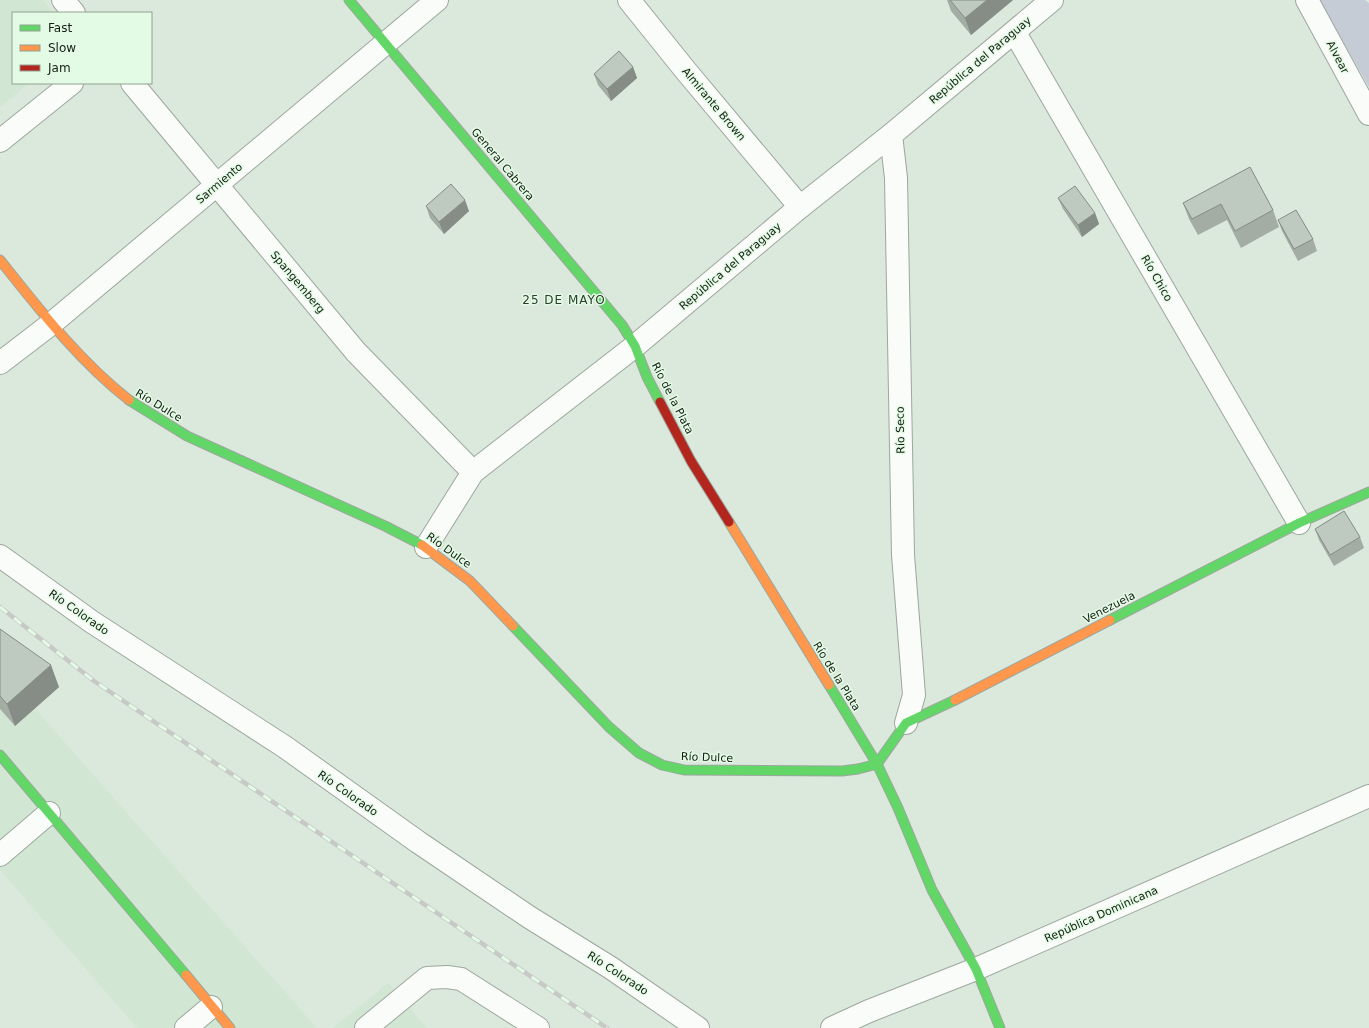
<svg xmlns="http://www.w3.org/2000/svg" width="1369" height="1028" font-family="'DejaVu Sans',sans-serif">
  <rect width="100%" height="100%" fill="#dbe8dc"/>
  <g fill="#d2e7d3">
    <polygon points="0,0 43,0 53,13 13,13 13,83 29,83 0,107"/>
    <polygon points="0,669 317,1028 137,1028 0,870"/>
    <polygon points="388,983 427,1028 333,1028"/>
  </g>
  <polygon fill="#c6ccd6" points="1319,0 1365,0 1369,3 1369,87"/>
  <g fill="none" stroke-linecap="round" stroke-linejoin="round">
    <defs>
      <g id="street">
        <polyline points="63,0 74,13"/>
        <polyline points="629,0 686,71 800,207"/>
        <polyline points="1307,0 1369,114"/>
        <polyline points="1015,33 1299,523"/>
        <polyline points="132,83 356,352 473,472"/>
        <polyline points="891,135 896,178 903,555 914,695 906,723"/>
        <polyline points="0,141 72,83"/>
        <polyline points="0,363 51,324 437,0"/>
        <polyline points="426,547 473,472 635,346 800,207 891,135 1052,0"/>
        <polyline points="0,556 92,622 285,747 418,842 529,917 611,968 698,1028"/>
        <polyline points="0,855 49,813"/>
        <polyline points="186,1028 211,1007"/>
        <polyline points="366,1028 427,978 447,977 461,979 538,1028"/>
        <polyline points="832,1028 869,1011 976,969 1369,796"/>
      </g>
      <g id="fast">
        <polyline points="349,0 622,325 635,346 647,377 660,402"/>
        <polyline points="129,400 187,436 385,526 422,545"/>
        <polyline points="1110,620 1299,523 1369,492"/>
        <polyline points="513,626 609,727 639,753 662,765 684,770 842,771 858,769 877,764 906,723 955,700"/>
        <polyline points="829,685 877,764 898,808 932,890 976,969 1000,1028"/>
        <polyline points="0,755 186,975"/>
      </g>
      <g id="slow">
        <path d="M0,260C39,309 79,361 129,400"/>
        <polyline points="729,522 829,685"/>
        <polyline points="422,545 470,581 513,626"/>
        <polyline points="955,700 1110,620"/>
        <polyline points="186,975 230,1028"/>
      </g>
      <polyline id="jam" points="660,402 691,461 729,522"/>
    </defs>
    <use href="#street" stroke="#9da79e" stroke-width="24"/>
    <use href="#fast" stroke="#9da79e" stroke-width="11"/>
    <use href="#slow" stroke="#9da79e" stroke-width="11"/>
    <use href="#jam" stroke="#9da79e" stroke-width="11"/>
    <use href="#street" stroke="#fafcfa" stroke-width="22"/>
    <use href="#fast" stroke="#63d668" stroke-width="9"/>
    <use href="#slow" stroke="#ff974d" stroke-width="9"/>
    <use href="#jam" stroke="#b3261e" stroke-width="9"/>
    <defs>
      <polyline id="rail" points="0,607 94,681 607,1028"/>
    </defs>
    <use href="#rail" stroke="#c7c9c7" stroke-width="4.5"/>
    <use href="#rail" stroke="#e3fbe4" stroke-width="3" stroke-dasharray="9" stroke-linecap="butt"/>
  </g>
  <g fill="#a3ada4">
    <polygon points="947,0 1013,0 971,35 951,11"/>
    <polygon points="633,67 637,78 611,101 598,85 594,74"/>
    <polygon points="1250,167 1273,210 1279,227 1241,248 1227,220 1198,235 1189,219 1183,203"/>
    <polygon points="1058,198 1095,213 1099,224 1082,237 1063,209"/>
    <polygon points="426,206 469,211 444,234 430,218"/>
    <polygon points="1278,220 1313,239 1317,251 1298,261 1282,231"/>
    <polygon points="1315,529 1360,537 1364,548 1334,566 1319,540"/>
    <polygon points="0,629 59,687 15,726 0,709"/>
  </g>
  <g fill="#858d86">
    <polygon points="987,0 1013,0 971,35 965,18"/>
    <polygon points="633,67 637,78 611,101 607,89"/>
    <polygon points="465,200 469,211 444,234 439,222"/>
    <polygon points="1095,213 1099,224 1082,237 1078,225"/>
    <polygon points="51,665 59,687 15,726 7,704"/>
  </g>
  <g fill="#bec9bf" stroke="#858d86">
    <polygon points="950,0 987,0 965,18"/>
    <polygon points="619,51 633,67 607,89 594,74"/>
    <polygon points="1250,167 1273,210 1235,231 1221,204 1192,219 1183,203"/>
    <polygon points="451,184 465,200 439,222 426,206"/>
    <polygon points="1075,186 1095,213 1078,225 1058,198"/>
    <polygon points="1296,210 1313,239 1294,249 1278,220"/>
    <polygon points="1344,511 1360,537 1330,555 1315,529"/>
    <polygon points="0,629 51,665 7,704 0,696"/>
  </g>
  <g text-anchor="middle" stroke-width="3" stroke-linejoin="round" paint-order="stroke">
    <g font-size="11" fill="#151d15" stroke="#e3fbe4">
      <text transform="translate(1338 57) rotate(62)" y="4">Alvear</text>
      <text transform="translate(980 60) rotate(-40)" y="4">República del Paraguay</text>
      <text transform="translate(714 104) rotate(50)" y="4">Almirante Brown</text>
      <text transform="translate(503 164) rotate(50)" y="4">General Cabrera</text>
      <text transform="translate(219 183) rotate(-40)" y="4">Sarmiento</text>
      <text transform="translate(730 266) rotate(-40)" y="4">República del Paraguay</text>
      <text transform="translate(1157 278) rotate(60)" y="4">Río Chico</text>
      <text transform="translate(298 282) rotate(50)" y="4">Spangemberg</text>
      <text transform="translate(673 398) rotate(63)" y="4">Río de la Plata</text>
      <text transform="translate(159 405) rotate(31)" y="4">Río Dulce</text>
      <text transform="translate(900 430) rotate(-91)" y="4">Río Seco</text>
      <text transform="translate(449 550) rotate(36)" y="4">Río Dulce</text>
      <text transform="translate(1109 607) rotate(-27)" y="4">Venezuela</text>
      <text transform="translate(79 612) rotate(35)" y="4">Río Colorado</text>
      <text transform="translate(837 676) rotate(58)" y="4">Río de la Plata</text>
      <text transform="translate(707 757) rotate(2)" y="4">Río Dulce</text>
      <text transform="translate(348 793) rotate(35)" y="4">Río Colorado</text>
      <text transform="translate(1101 914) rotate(-24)" y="4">República Dominicana</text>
      <text transform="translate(618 973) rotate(33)" y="4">Río Colorado</text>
    </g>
    <g font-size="12" letter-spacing="1" fill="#2b3e2c" stroke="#e3fbe4">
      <text x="564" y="304">25 DE MAYO</text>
    </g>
  </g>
  <rect x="12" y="12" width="140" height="72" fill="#e3fbe4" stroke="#91a291"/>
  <rect x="20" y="25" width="20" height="6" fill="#63d668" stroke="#91a291"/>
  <text x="48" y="32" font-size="12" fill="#151d15">Fast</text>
  <rect x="20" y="45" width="20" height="6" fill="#ff974d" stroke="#91a291"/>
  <text x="48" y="52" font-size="12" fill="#151d15">Slow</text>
  <rect x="20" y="65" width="20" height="6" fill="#b3261e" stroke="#91a291"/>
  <text x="48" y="72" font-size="12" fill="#151d15">Jam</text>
</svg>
